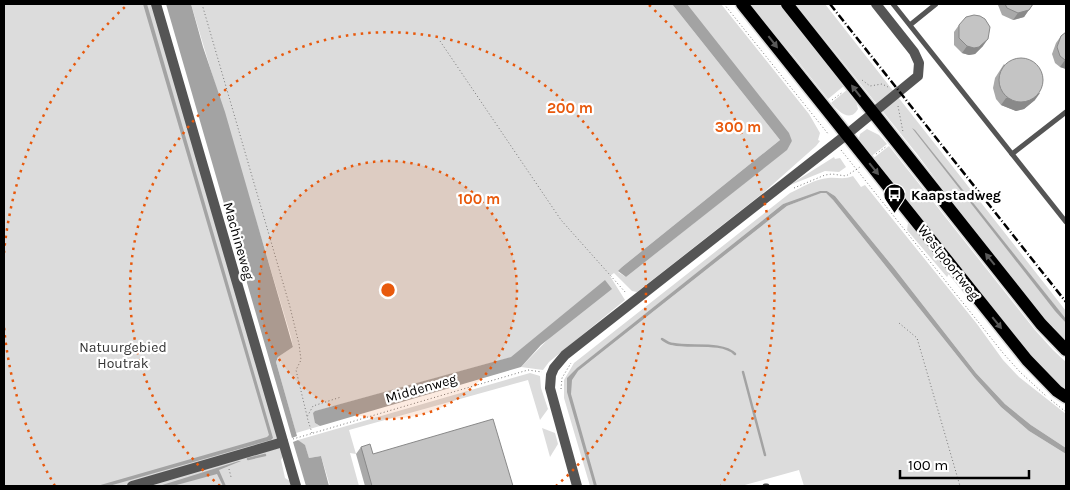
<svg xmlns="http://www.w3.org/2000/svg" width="1070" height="490" font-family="Karla,sans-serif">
  <rect width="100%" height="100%" fill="#fff"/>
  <g fill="#dcdcdc" fill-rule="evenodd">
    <polygon points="4,4 152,4 278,438 273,443 123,486 4,486"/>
    <polygon points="191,4 672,4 780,140 622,267 618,272 626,277 786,150 792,141 686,4 721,4 809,114 820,133 818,140 820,141 816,146 763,193 637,292 632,291 614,273 610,276 625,300 549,362 543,370 521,367 606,280 512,357 316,411 315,423 320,426 296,433 276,362 278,357 293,347 291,337"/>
    <polygon points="748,4 781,4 845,85 828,99 792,54 765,25"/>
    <polygon points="796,4 825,4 1066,311 1066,345 1020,293 917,154"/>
    <path d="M848,89L855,98L858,109C850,123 838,111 831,103Z"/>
    <polygon points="867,129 879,135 887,144 869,158 859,138 860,134"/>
    <polygon points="889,146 1035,330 1053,350 1066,362 1066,392 1051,380 871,160"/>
    <polygon points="834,157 835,159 840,158 846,167 839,172 825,171 788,186"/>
    <path d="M853,176L861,187L865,185L977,324L1003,360L1019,377L1066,414V448L1031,425L1005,404L976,373L894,268L835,196L827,191L822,193H826L833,200L975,378L1001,407L1029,431L1066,454V486H804L799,470L741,486H590L564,398V380L574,363L790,193C801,188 815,179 828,178C837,177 844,180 853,176ZM815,195L787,206L578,371L579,367L783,204Z"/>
    <polygon points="908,223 950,272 947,277 907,230"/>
    <polygon points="530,373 540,376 541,388 548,409 540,420 528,380 349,430 356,454 350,453 359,486 330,486 321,456 309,458 305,446 298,440"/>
    <polygon points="542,428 555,433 558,444 550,457"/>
    <polygon points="279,448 281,449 283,456 281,460 285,478 290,481 292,486 142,486"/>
  </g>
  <g fill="#a3a3a3">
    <polygon points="143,4 147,4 273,438 271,440 109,486 97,486 267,437 269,435"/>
    <polygon points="166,4 191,4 203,47 225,112 293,347 278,357 276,362 297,436 292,438"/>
    <polygon points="672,4 687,4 789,133 792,141 787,150 626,277 618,271 622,267 780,140"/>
    <polygon points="912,128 915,130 1066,319 1066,323 1055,311"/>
    <polygon points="820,191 827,191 835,196 894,268 976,373 1005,404 1031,425 1066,448 1066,454 1029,431 1001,407 975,378 833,200 826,193 821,193 787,206 578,371 572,380 571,394 597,486 594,486 567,392 567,378 577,368 783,204"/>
    <polygon points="605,280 612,289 541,345 521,367 320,426 315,423 313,413 315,411 511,357"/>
    <polygon points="298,440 305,445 309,458 321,456 329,486 306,486 293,442"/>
    <polygon points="239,461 241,461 219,470 226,486 223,486 217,474 173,486 159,486"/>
  </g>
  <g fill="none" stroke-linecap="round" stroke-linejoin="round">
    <g stroke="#a3a3a3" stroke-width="2.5">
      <path d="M662,339C665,341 669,344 673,344C689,348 722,341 735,354"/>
      <polyline points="743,372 765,455"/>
      <polyline points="248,459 265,455"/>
    </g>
    <defs>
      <g id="primary">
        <polyline points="742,4 1027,360 1057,391 1066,397"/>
        <polyline points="787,4 1041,324 1066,350"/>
      </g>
    </defs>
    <use href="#primary" stroke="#dbdbdb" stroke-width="15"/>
    <g stroke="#777" stroke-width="1" stroke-dasharray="1 2.5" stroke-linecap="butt">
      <polyline points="202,4 290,307 299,344 301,360 296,370 307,416"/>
      <polyline points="724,4 829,135"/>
      <polyline points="440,41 561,220 626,293"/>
      <polyline points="862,80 870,86 882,84 888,87"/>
      <polyline points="832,100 843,92"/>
      <polyline points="898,106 903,132"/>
      <polyline points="841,150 1003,353 1020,372 1046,396"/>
      <polyline points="876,154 887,146"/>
      <polyline points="794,188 825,175 832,174 846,176 860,167"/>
      <polyline points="899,323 917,338 960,486"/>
      <polyline points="561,389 562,378 571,363"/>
      <polyline points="1051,400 1066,412"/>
      <polyline points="312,433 307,417 313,406 341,397"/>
      <polyline points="293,439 528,370 542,372"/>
      <polyline points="229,469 231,477"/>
    </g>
    <g stroke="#555" stroke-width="5">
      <polyline points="893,4 1066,222"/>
      <polyline points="910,25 936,4"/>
      <polyline points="1012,154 1066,112"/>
      <polyline points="765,486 767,486"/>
    </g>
    <g stroke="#555" stroke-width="10">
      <polyline points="132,486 283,442"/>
      <polyline points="577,486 550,388 551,375 554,368 565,355 846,135 918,76 919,63 914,52 876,4"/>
    </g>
    <polyline stroke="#555" stroke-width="10" points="156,4 296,486"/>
    <use href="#primary" stroke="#000" stroke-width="12"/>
    <polyline stroke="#000" stroke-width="2.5" stroke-dasharray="8 2.5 1 2.5" stroke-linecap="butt" points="830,4 1066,302"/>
  </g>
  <g fill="#a9a9a9">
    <polygon points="998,4 1033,4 1024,17 1013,20 1002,15 998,5"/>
    <polygon points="959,25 983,46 975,54 969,55 962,53 954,45 954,32"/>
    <polygon points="1066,32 1066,69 1060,67 1055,63 1052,54 1056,43 1061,36"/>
    <polygon points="1004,64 1035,100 1024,109 1016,111 1001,105 996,99 993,88 995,78"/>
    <polygon points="361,447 373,454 513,486 365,486 356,454"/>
  </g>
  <g fill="#898989">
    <polygon points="1033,4 1024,17 1013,20 1018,13"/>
    <polygon points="988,39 983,46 975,54 969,55 962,53 967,46"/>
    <polygon points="1065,60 1066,61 1066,69 1060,67"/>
    <polygon points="1040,93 1035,100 1024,109 1016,111 1001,105 1006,98"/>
  </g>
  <g fill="#c4c4c4" stroke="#898989">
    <polygon points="1005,4 1033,4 1029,10 1018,13 1007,8"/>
    <polygon points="974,15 980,16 985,19 990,27 988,39 979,47 974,48 967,46 959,38 959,25 966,17"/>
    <polygon points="1066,32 1066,61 1065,60 1060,56 1057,47 1061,36"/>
    <circle cx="1021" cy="80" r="22"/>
    <polygon points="493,419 513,486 372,486 361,447 370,444 373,454"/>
  </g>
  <defs><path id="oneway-solid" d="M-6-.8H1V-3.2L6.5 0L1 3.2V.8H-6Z" transform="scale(1.25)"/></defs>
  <g fill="#595959">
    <use href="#oneway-solid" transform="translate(773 42) rotate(52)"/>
    <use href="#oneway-solid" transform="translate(856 91) rotate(-128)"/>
    <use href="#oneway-solid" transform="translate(874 169) rotate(51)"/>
    <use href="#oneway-solid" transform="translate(990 259) rotate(-129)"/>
    <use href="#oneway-solid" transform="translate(997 323) rotate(51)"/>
  </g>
  <circle cx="388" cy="290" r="129" fill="#e8590c" fill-opacity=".12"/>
  <g fill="none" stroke="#e8590c" stroke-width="2.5" stroke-dasharray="2.5 5">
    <circle cx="388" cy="290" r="129"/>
    <path d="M220 486A258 258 0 1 1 556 486"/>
    <path d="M55 486A386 386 0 0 1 4 327M4 253A386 386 0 0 1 127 5M649 5A386 386 0 0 1 721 486"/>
  </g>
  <defs>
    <symbol id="bus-pin" viewBox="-11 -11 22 30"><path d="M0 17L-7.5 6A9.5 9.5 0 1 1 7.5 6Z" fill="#000" stroke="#fff"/><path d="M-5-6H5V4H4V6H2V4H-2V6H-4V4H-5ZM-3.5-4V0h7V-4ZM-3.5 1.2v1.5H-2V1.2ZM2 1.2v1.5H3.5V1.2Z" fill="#fff"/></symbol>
  </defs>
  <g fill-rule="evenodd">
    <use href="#bus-pin" x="882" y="182" width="25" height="34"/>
  </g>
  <g text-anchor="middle" stroke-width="4.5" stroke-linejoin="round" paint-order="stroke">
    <g font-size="14" font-weight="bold" fill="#000" stroke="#fff" text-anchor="start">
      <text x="911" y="200">Kaapstadweg</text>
    </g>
    <g font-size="14" fill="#000" stroke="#fff">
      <text transform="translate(239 241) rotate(74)" y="5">Machineweg</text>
      <text transform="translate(949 262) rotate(52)" y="5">Westpoortweg</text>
      <text transform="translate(421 388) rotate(-16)" y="5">Middenweg</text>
    </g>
    <g font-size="14" fill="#333" stroke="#fff">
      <text x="123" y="352">Natuurgebied<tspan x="123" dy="16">Houtrak</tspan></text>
    </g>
  </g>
  <circle cx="388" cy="290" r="8" fill="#e8590c" stroke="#fff" stroke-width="2.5"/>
  <g font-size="15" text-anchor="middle" font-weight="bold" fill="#e8590c" stroke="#fff" stroke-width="4.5" stroke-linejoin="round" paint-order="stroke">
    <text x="570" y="113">200 m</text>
    <text x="738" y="132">300 m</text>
    <text x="479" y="204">100 m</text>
  </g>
  <rect width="1070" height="490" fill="none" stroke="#000000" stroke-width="10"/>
  <path d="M900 470v8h129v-8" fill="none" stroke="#000000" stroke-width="2.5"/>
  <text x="908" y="470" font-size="15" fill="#000000" stroke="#ffffff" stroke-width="4" paint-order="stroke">100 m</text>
</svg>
